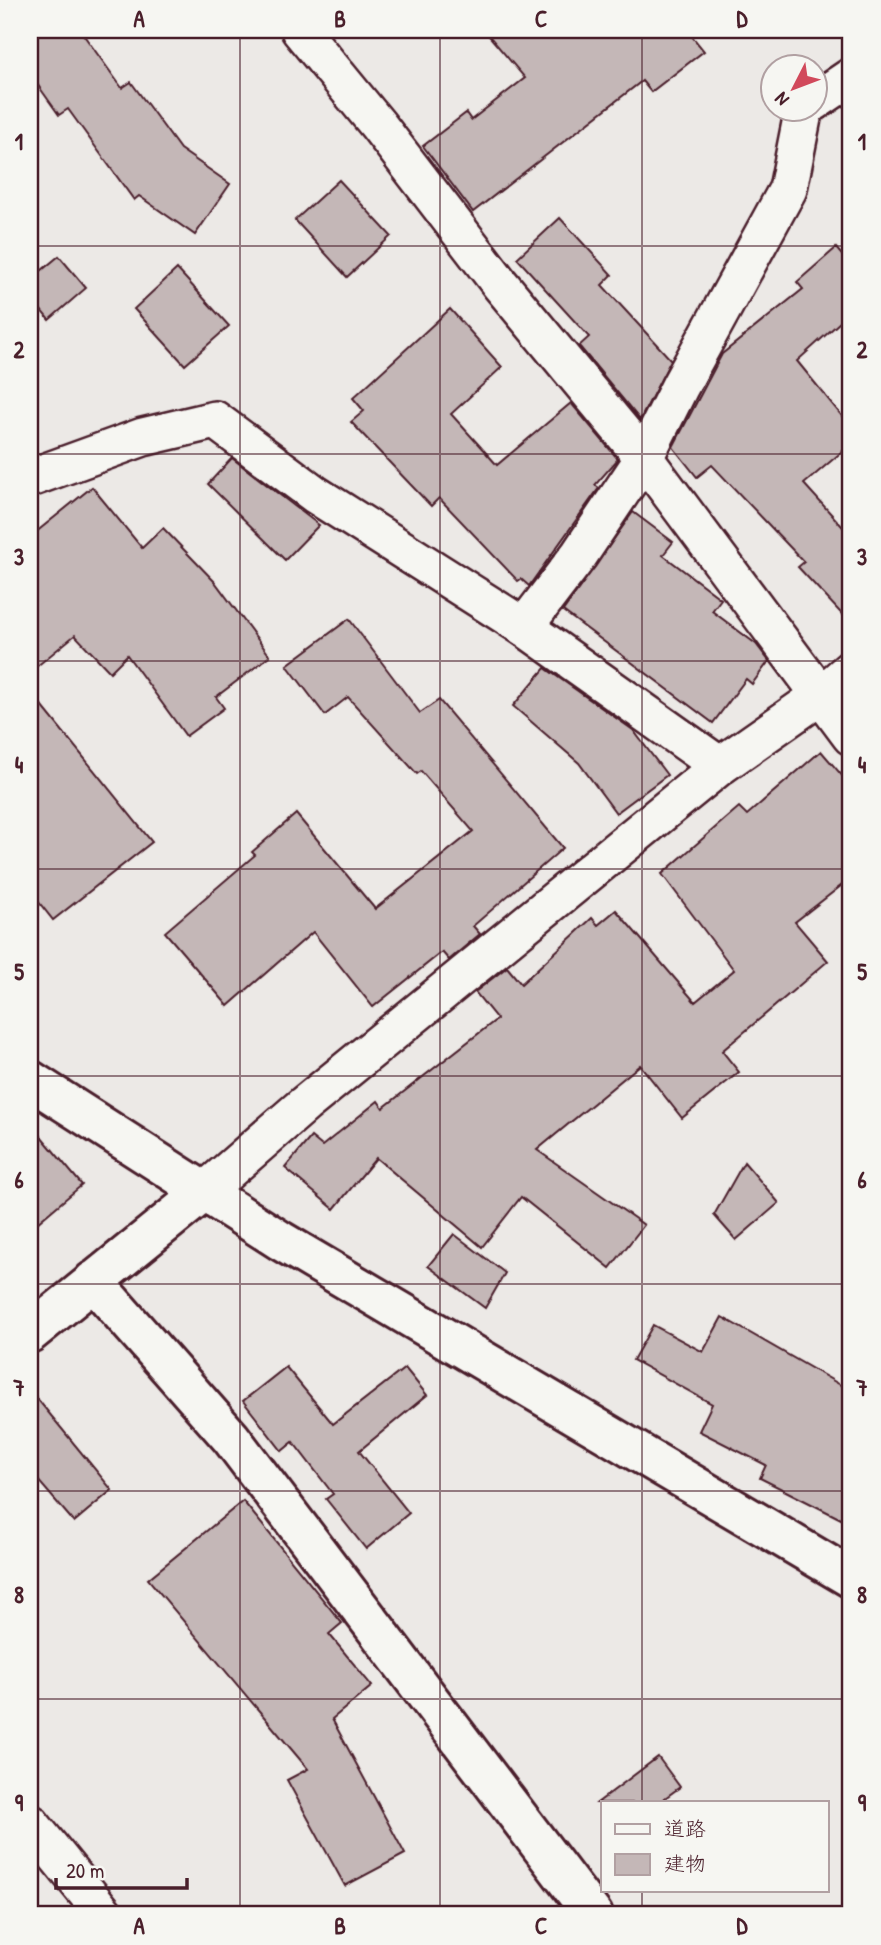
<svg xmlns="http://www.w3.org/2000/svg" width="881" height="1945" font-family="'Patrick Hand','Klee One',sans-serif">
  <rect width="100%" height="100%" fill="#ece9e6"/>
  <filter id="ink" filterUnits="userSpaceOnUse"><feTurbulence type="fractalNoise" baseFrequency=".0143" numOctaves="2"/><feDisplacementMap in="SourceGraphic" scale="14" xChannelSelector="R" yChannelSelector="G"/><feConvolveMatrix kernelMatrix="1 2 1 2 8 2 1 2 1" color-interpolation-filters="sRGB"/></filter>
  <g filter="url(#ink)">
    <g fill="#c4b7b7" stroke="#4a1f2b" stroke-width="2">
      <polygon points="30,30 80,30 122,88 131,82 180,149 230,184 195,235 139,196 134,200 68,109 59,115 30,74"/>
      <polygon points="484,30 687,30 704,51 651,92 642,81 473,212 423,146 466,113 471,120 525,78"/>
      <polygon points="339,180 391,236 347,277 295,220"/>
      <polygon points="560,218 612,275 602,285 671,360 640,420 579,346 589,337 517,258"/>
      <polygon points="836,248 851,266 851,312 797,361 851,427 851,444 804,484 851,536 851,624 798,567 804,562 712,465 697,477 673,447 722,354 803,289 797,282"/>
      <polygon points="59,256 86,288 49,320 30,297 30,280"/>
      <polygon points="177,269 229,326 185,365 134,309"/>
      <polygon points="450,309 502,367 451,414 497,465 571,403 618,459 595,485 599,488 529,586 521,579 518,581 439,498 431,506 351,422 364,411 353,398"/>
      <polygon points="232,458 319,525 285,560 208,484"/>
      <polygon points="92,487 142,548 163,528 215,582 270,656 216,697 224,708 186,736 127,655 110,672 75,635 30,672 30,537"/>
      <polygon points="633,512 673,542 663,555 721,599 712,611 756,644 769,661 752,684 746,679 713,723 563,611"/>
      <polygon points="349,619 420,713 439,700 563,848 473,926 480,934 449,960 442,952 373,1007 313,932 228,1006 165,932 255,855 252,852 296,814 375,909 473,831 421,771 417,774 348,697 325,715 287,665"/>
      <polygon points="545,668 633,730 667,775 616,813 579,763 513,706"/>
      <polygon points="30,691 152,842 53,920 30,891"/>
      <polygon points="821,751 851,786 851,878 795,922 828,961 722,1051 739,1072 682,1118 640,1065 537,1150 644,1225 610,1268 521,1197 482,1247 376,1158 334,1209 285,1168 311,1137 322,1146 378,1101 383,1108 497,1019 475,992 507,967 521,984 592,918 598,925 616,910 695,1002 734,970 662,874 739,807 747,815"/>
      <polygon points="30,1123 82,1185 30,1229"/>
      <polygon points="744,1162 779,1203 736,1240 714,1215"/>
      <polygon points="454,1234 505,1273 485,1308 428,1266"/>
      <polygon points="722,1317 851,1391 851,1524 760,1478 766,1465 699,1431 712,1404 633,1360 653,1325 703,1352"/>
      <polygon points="286,1367 333,1424 405,1368 427,1395 359,1451 409,1513 366,1549 326,1499 333,1494 293,1442 282,1451 243,1401"/>
      <polygon points="30,1390 112,1490 74,1522 30,1471"/>
      <polygon points="243,1501 342,1623 329,1634 372,1686 332,1719 405,1854 345,1886 287,1780 308,1769 148,1579"/>
      <polygon points="658,1757 680,1787 658,1803 597,1803"/>
    </g>
    <g fill="none" stroke-linecap="round" stroke-linejoin="round">
      <defs>
        <g id="street">
          <polyline points="300,30 378,125 500,284 644,458 851,736"/>
          <polyline points="814,102 851,77"/>
          <polyline points="30,478 143,437 215,420 316,495 524,627 720,766"/>
          <polyline points="524,627 579,555 644,458 680,386 788,189 804,108"/>
          <polyline points="204,1192 305,1104 720,766 820,696 851,669"/>
          <polyline points="30,1823 105,1915"/>
        </g>
        <g id="secondary">
          <polyline points="30,1080 281,1241 851,1578"/>
          <polyline points="93,1281 231,1438 593,1915"/>
          <polyline points="30,1333 204,1192"/>
        </g>
      </defs>
      <use href="#street" stroke="#4a1f2b" stroke-width="42"/>
      <use href="#secondary" stroke="#4a1f2b" stroke-width="44"/>
      <use href="#street" stroke="#f6f6f2" stroke-width="37"/>
      <use href="#secondary" stroke="#f6f6f2" stroke-width="38"/>
    </g>
  </g>
  <path fill="none" stroke="#4a1f2b" stroke-width="2" stroke-opacity="0.55" d="M240,30V1915M440,30V1915M642,30V1803M30,246H851M30,454H851M30,661H851M30,869H851M30,1076H851M30,1284H851M30,1491H851M30,1699H851M642,1891V1915"/>
  <rect width="881" height="1945" fill="none" stroke="#f6f6f2" stroke-width="77"/>
  <rect x="601" y="1801" width="228" height="91" fill="#f6f6f2" stroke="#b1a0a2" stroke-width="2"/>
  <rect x="615" y="1824" width="35" height="10" fill="#f6f6f2" stroke="#b1a0a2" stroke-width="2"/>
  <text x="664" y="1836" font-size="21" fill="#4a1f2b">道路</text>
  <rect x="615" y="1854" width="35" height="21" fill="#c4b7b7" stroke="#b1a0a2" stroke-width="2"/>
  <text x="664" y="1871" font-size="21" fill="#4a1f2b">建物</text>
  <g transform="translate(794 88) rotate(228)"><circle r="33" fill="#f6f6f2" stroke="#b1a0a2" stroke-width="2"/>
  <path d="M0-5L12 26L0 18L-12 26Z" fill="#d1495b"/>
  <text y="-10" font-size="19" font-weight="bold" text-anchor="middle" fill="#4a1f2b">N</text>
  </g>
  <path d="M56 1878v10h131v-10" fill="none" stroke="#4a1f2b" stroke-width="3.5"/>
  <text x="66" y="1878" font-size="21" fill="#4a1f2b" stroke="#f6f6f2" stroke-width="5" paint-order="stroke">20 m</text>
  <rect x="38" y="38" width="804" height="1868" fill="none" stroke="#4a1f2b" stroke-width="2.5"/>
  <g font-size="23" text-anchor="middle" font-weight="bold" fill="#4a1f2b">
    <text x="139" y="27">A</text>
    <text x="340" y="27">B</text>
    <text x="541" y="27">C</text>
    <text x="742" y="27">D</text>
    <text x="19" y="150">1</text>
    <text x="862" y="150">1</text>
    <text x="19" y="358">2</text>
    <text x="862" y="358">2</text>
    <text x="19" y="565">3</text>
    <text x="862" y="565">3</text>
    <text x="19" y="773">4</text>
    <text x="862" y="773">4</text>
    <text x="19" y="980">5</text>
    <text x="862" y="980">5</text>
    <text x="19" y="1188">6</text>
    <text x="862" y="1188">6</text>
    <text x="19" y="1396">7</text>
    <text x="862" y="1396">7</text>
    <text x="19" y="1603">8</text>
    <text x="862" y="1603">8</text>
    <text x="19" y="1811">9</text>
    <text x="862" y="1811">9</text>
    <text x="139" y="1934">A</text>
    <text x="340" y="1934">B</text>
    <text x="541" y="1934">C</text>
    <text x="742" y="1934">D</text>
  </g>
</svg>
